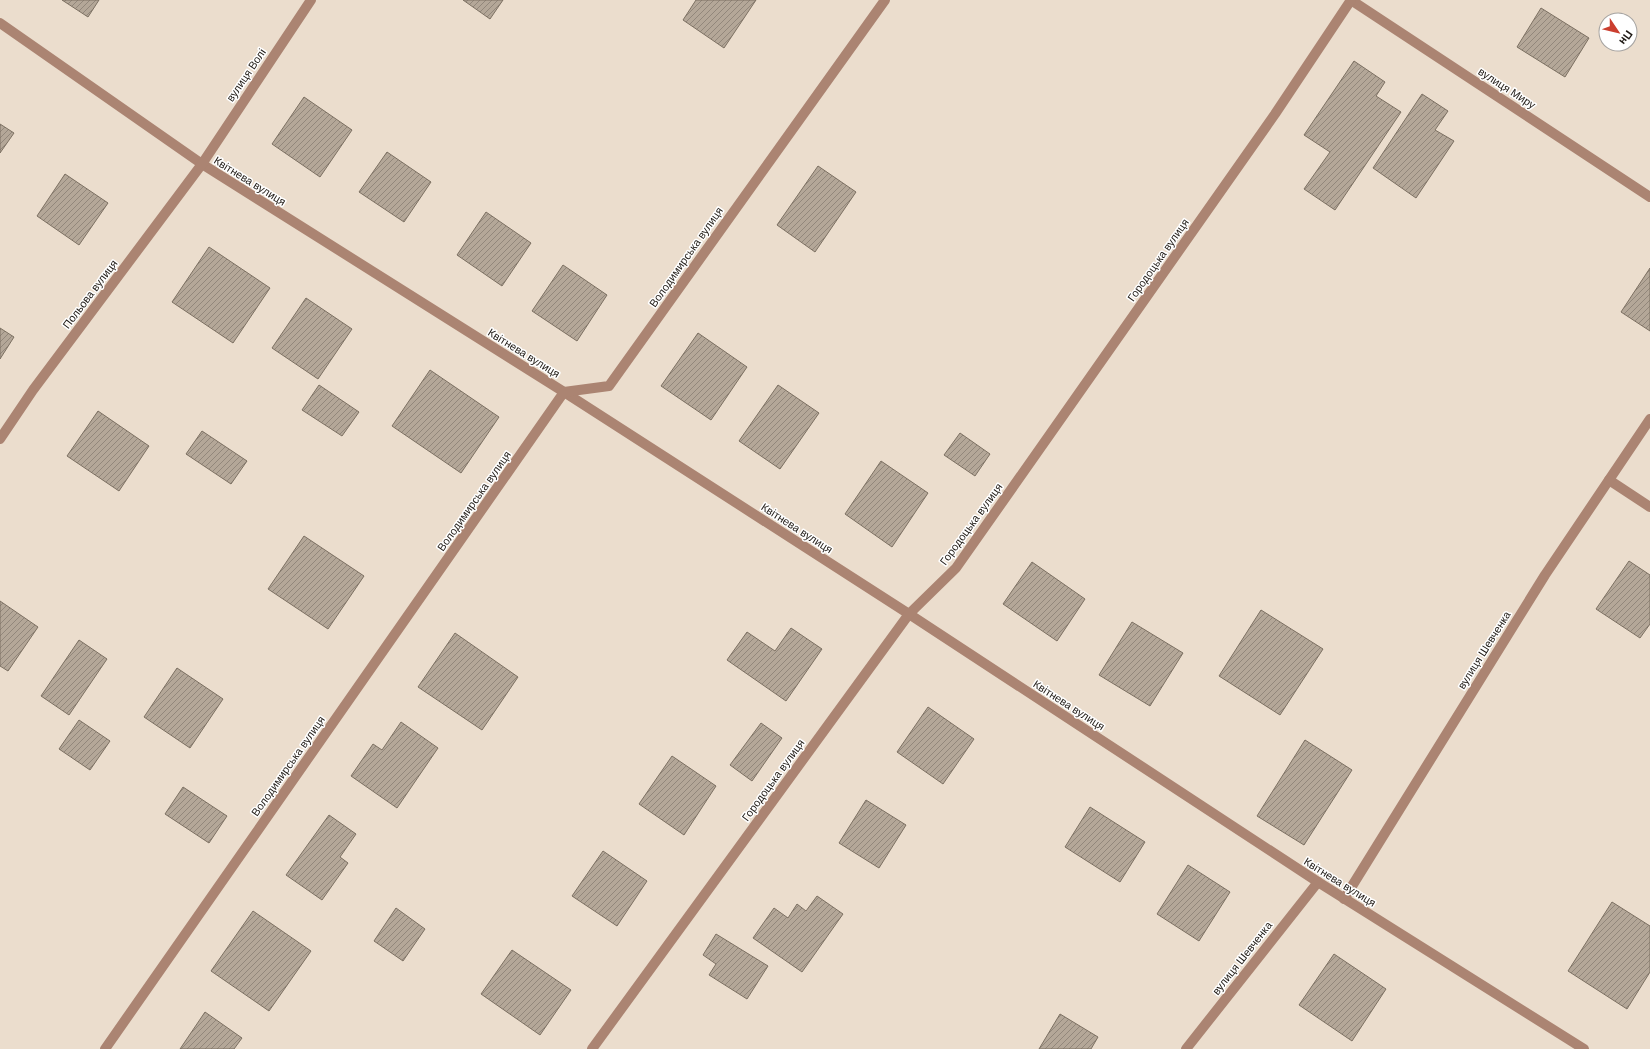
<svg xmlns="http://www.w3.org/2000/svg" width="1650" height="1049" font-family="Helvetica,sans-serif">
  <defs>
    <pattern id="building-hatch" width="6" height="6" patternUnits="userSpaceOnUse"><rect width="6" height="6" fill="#b4a798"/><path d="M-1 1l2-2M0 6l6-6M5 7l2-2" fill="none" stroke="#92877b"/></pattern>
  </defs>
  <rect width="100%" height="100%" fill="#ebddcd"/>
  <g fill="url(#building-hatch)" stroke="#7c7062">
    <polygon points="62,0 99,0 88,17"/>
    <polygon points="463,0 503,0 490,19"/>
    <polygon points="696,0 756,0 724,48 683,20"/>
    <polygon points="1541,8 1589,38 1565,77 1517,47"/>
    <polygon points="1354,61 1385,82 1376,96 1401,112 1335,210 1304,189 1330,152 1304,135"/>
    <polygon points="1422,94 1448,111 1435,130 1454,141 1416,198 1373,168"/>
    <polygon points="304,97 352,130 320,177 272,144"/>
    <polygon points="0,124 14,133 0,153"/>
    <polygon points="387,152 431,182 404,222 359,192"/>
    <polygon points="818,166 856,192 815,252 777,225"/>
    <polygon points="65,174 108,203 79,245 37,216"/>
    <polygon points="486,212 531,243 502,286 457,255"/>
    <polygon points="209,247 270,288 233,343 172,302"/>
    <polygon points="563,265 607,295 577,341 532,311"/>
    <polygon points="1650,268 1650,331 1621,312"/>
    <polygon points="306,298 352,329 318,379 272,348"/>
    <polygon points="0,328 14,337 0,359"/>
    <polygon points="698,333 747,367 711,420 661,386"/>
    <polygon points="430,370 499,417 461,473 392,426"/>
    <polygon points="319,385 359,412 342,436 302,410"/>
    <polygon points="778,385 819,413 780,469 739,441"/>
    <polygon points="98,411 149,446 119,491 67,456"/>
    <polygon points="202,431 247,461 231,484 186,454"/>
    <polygon points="960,433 990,454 975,476 944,455"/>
    <polygon points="881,461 928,493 892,547 845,514"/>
    <polygon points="304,536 364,576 328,629 268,589"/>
    <polygon points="1629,561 1650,575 1650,624 1640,638 1596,609"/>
    <polygon points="1032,562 1085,599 1057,641 1003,604"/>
    <polygon points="0,601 38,627 8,671 0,666"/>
    <polygon points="1261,610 1323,649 1280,715 1219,676"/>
    <polygon points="1132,622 1183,653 1150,706 1099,675"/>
    <polygon points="791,628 822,649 786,701 727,660 747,632 775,651"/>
    <polygon points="455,633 518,677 482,730 418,687"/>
    <polygon points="79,640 107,659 69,715 41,696"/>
    <polygon points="177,668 223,699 190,748 144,717"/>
    <polygon points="928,707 974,739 943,784 897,752"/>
    <polygon points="79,720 110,741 90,770 59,749"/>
    <polygon points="401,722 438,748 397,808 351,776 373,744 382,750"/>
    <polygon points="761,723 782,738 752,781 730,765"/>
    <polygon points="1305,740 1352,770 1304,845 1257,816"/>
    <polygon points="672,756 716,786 684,835 639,804"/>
    <polygon points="183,787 227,816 209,843 165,814"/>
    <polygon points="866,800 906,825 879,868 839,843"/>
    <polygon points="1090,807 1145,842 1120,882 1065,847"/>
    <polygon points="329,815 356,834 340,857 348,863 322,900 286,875"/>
    <polygon points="603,851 647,881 617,926 572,896"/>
    <polygon points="1188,865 1230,892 1199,941 1157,914"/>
    <polygon points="817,896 843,914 802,972 753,938 774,908 788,918 797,904 806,911"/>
    <polygon points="1612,902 1650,926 1650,972 1627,1009 1568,971"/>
    <polygon points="396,908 425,929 403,961 374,941"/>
    <polygon points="253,911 311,951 269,1011 211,971"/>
    <polygon points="716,934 768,966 747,999 709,975 716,964 703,955"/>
    <polygon points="512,950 571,990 540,1035 481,994"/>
    <polygon points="1334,954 1386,989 1352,1041 1299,1005"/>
    <polygon points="205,1012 242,1038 234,1049 180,1049"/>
    <polygon points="1060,1014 1098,1037 1091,1049 1039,1049"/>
  </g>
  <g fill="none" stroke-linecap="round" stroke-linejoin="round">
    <g stroke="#ab8472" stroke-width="10">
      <polyline points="1351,0 1650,197"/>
      <polyline points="0,23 202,164 564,392 909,614 1318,882 1584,1049"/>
      <polyline points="0,439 33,390 202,164 311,0"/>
      <polyline points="1609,480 1650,507"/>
      <polyline points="1344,899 1545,575 1650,419"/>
      <polyline points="105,1049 564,392 609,386 885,0"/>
      <polyline points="592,1049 909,614 956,568 1275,114 1351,0"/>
      <polyline points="1186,1049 1318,882"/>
    </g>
  </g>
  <g text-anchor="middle" stroke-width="3" stroke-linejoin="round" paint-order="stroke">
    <g font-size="11" fill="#1e1914" stroke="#fff">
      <text transform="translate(246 75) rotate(-56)" y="4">вулиця Волі</text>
      <text transform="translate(1507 88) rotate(33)" y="4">вулиця Миру</text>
      <text transform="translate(250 181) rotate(32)" y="4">Квітнева вулиця</text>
      <text transform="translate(686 257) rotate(-55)" y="4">Володимирська вулиця</text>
      <text transform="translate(1158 260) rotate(-55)" y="4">Городоцька вулиця</text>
      <text transform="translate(90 294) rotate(-53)" y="4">Польова вулиця</text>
      <text transform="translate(524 353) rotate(32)" y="4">Квітнева вулиця</text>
      <text transform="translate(474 501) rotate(-55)" y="4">Володимирська вулиця</text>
      <text transform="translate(971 524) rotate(-54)" y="4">Городоцька вулиця</text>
      <text transform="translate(797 528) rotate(33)" y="4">Квітнева вулиця</text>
      <text transform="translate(1484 650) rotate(-58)" y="4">вулиця Шевченка</text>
      <text transform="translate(1069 705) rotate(33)" y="4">Квітнева вулиця</text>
      <text transform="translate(288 766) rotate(-55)" y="4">Володимирська вулиця</text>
      <text transform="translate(773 780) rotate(-54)" y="4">Городоцька вулиця</text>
      <text transform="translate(1340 882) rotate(32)" y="4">Квітнева вулиця</text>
      <text transform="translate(1242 958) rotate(-52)" y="4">вулиця Шевченка</text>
    </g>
  </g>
  <g transform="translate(1618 32) rotate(125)"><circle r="19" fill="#ffffff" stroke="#a5a3a1"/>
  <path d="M0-3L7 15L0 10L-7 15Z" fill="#cb3e2f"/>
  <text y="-6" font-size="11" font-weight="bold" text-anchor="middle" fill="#1e1914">Пн</text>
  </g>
</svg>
